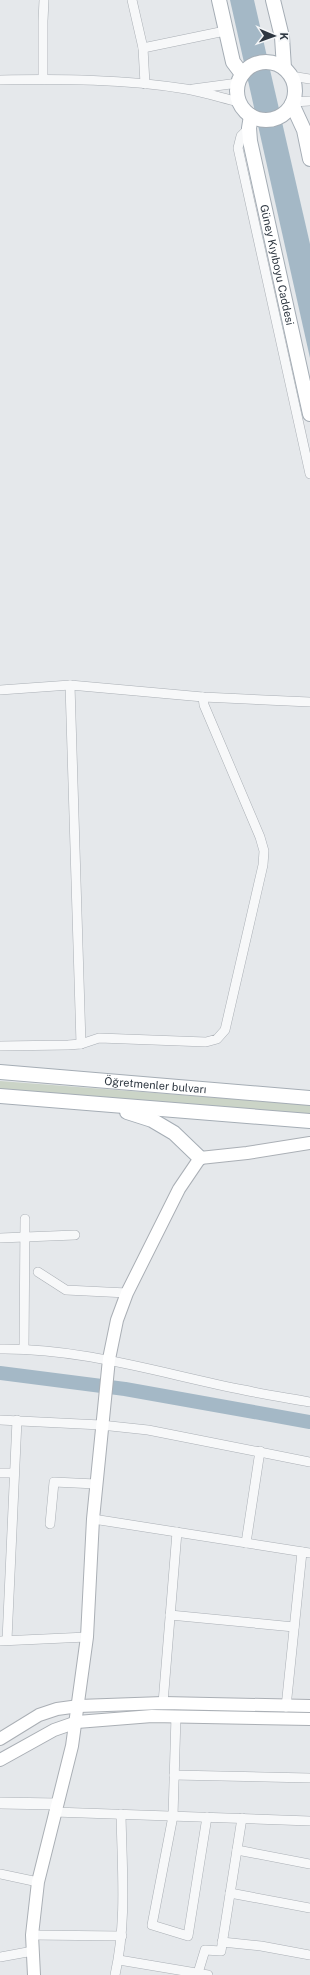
<svg xmlns="http://www.w3.org/2000/svg" width="310" height="1975" font-family="'Public Sans',sans-serif">
  <rect width="100%" height="100%" fill="#e5e8eb"/>
  <polygon fill="#cbd4c7" points="0,1081 310,1105 310,1114 0,1090"/>
  <polygon fill="#a4b8c6" points="230,0 254,0 310,244 310,358"/>
  <g fill="none" stroke-linecap="round" stroke-linejoin="round">
    <polyline stroke="#a4b8c6" stroke-width="14" points="0,1373 125,1389 310,1422"/>
    <defs>
      <g id="minor">
        <polyline points="132,0 143,48 145,84"/>
        <polyline points="143,48 225,31"/>
        <polyline points="291,76 310,79"/>
        <polyline points="43,79 43,21 44,0"/>
        <path d="M0,80C63,79 124,79 186,89C204,92 222,98 239,102"/>
        <polyline points="193,89 238,83"/>
        <polyline points="293,102 310,101"/>
        <polyline points="249,128 241,136 238,148 310,474"/>
        <polyline points="70,685 81,1044"/>
        <polyline points="0,690 70,685 203,697 310,702"/>
        <polyline points="0,1046 68,1045 81,1044 99,1038 206,1042 217,1039 225,1030 263,865 264,851 260,837 204,705 203,697"/>
        <polyline points="0,1238 75,1235"/>
        <polyline points="38,1272 66,1290 127,1293"/>
        <path d="M0,1349C84,1348 163,1374 244,1390C266,1395 288,1398 310,1402"/>
        <polyline points="24,1349 25,1219"/>
        <polyline points="0,1420 101,1425 148,1430 310,1462"/>
        <polyline points="0,1473 14,1473"/>
        <polyline points="93,1519 310,1553"/>
        <polyline points="50,1524 54,1482 96,1484"/>
        <polyline points="246,1543 260,1451"/>
        <polyline points="170,1615 294,1627"/>
        <polyline points="7,1640 17,1420"/>
        <polyline points="0,1641 87,1637"/>
        <polyline points="163,1703 177,1532"/>
        <polyline points="286,1707 302,1552"/>
        <polyline points="176,1716 173,1816 152,1925 188,1936 207,1817"/>
        <polyline points="174,1775 310,1778"/>
        <polyline points="54,1812 310,1821"/>
        <polyline points="237,1850 310,1864"/>
        <polyline points="0,1874 38,1882"/>
        <polyline points="230,1893 310,1908"/>
        <polyline points="32,1935 122,1936"/>
        <polyline points="222,1942 261,1946 310,1955"/>
        <polyline points="0,1957 33,1951"/>
        <polyline points="119,1960 208,1975"/>
        <polyline points="198,1973 205,1950 221,1951 242,1818"/>
        <path d="M115,1975C127,1922 122,1868 121,1814"/>
      </g>
      <polyline id="tertiary" points="0,1803 57,1804"/>
      <g id="secondary">
        <polyline points="0,1739 39,1715 57,1709 79,1706 163,1703 310,1706"/>
        <polyline points="0,1760 54,1730 77,1722 152,1716 310,1719"/>
        <polyline points="34,1975 32,1935 38,1882 72,1746 87,1637 93,1519 109,1359 117,1320 127,1293 179,1189 200,1158 247,1153 310,1143"/>
      </g>
      <g id="primary">
        <polyline points="219,0 233,62 242,74"/>
        <polyline points="273,0 282,37 284,68"/>
        <circle cx="266" cy="91" r="29"/>
        <polyline points="292,104 304,130 310,159"/>
        <path id="s1" d="M251,116L249,128L250,141L310,414"/>
        <path id="s2" d="M0,1072L310,1098"/>
        <polyline points="0,1096 310,1121"/>
        <polyline points="127,1112 152,1120 174,1133 200,1158"/>
      </g>
    </defs>
    <use href="#minor" stroke="#aaafb5" stroke-width="10"/>
    <use href="#tertiary" stroke="#aaafb5" stroke-width="12"/>
    <use href="#secondary" stroke="#aaafb5" stroke-width="14"/>
    <use href="#primary" stroke="#a5adb5" stroke-width="16"/>
    <use href="#minor" stroke="#f7f8f9" stroke-width="9"/>
    <use href="#tertiary" stroke="#f7f8f9" stroke-width="11"/>
    <use href="#secondary" stroke="#fff" stroke-width="12"/>
    <use href="#primary" stroke="#fff" stroke-width="14"/>
  </g>
  <g text-anchor="middle" stroke-width="3.5" stroke-linejoin="round" paint-order="stroke">
    <g font-size="11" fill="#2e3741" stroke="#f4f6f8">
      <text dy="4" stroke="none"><textPath href="#s1" startOffset="152">Güney Kıyıboyu Caddesi</textPath></text>
      <text dy="4" stroke="none"><textPath href="#s2" startOffset="156">Öğretmenler bulvarı</textPath></text>
    </g>
  </g>
  <g transform="translate(274 36) rotate(92)" stroke="#f4f6f8" stroke-width="3" paint-order="stroke">
  <path d="M0-3L7 15L0 10L-7 15Z" fill="#2e3741"/>
  <text y="-6" font-size="11" font-weight="bold" text-anchor="middle" fill="#2e3741">K</text>
  </g>
</svg>
